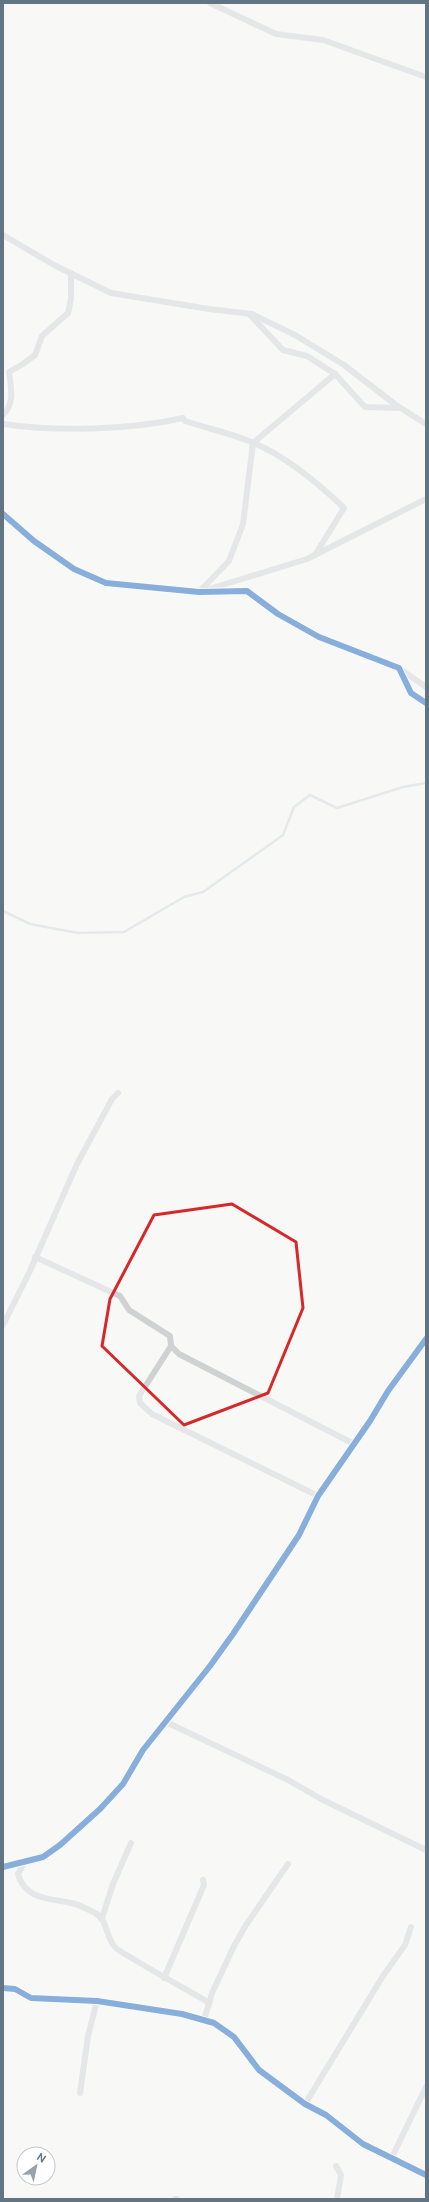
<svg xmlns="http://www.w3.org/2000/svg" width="429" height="2202" font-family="'DM Sans',sans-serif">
  <rect width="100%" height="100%" fill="#f8f8f7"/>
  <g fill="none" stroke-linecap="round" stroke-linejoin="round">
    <polyline stroke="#ced7d9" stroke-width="2.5" points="3,911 30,924 78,933 124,932 184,897 203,892 283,835 294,807 310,795 337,808 403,787 426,783"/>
    <g stroke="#cfd1d2" stroke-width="6">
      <polyline points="210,3 276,34 323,40 426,77"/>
      <polyline points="3,235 54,265 111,293 209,309 252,314 295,335 344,365 396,405 426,424"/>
      <polyline points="250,315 283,350 307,356 335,374"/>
      <path d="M3,415C15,404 11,387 9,372L23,364L35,355L42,336L68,313L71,299V273"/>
      <path d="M3,424C57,432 130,430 183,418L185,421C206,428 229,433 249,441C285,455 317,482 344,508L315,555"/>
      <polyline points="3,514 34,541 74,569 106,583 199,592 247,591 278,614 319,637 399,668 411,693 426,703"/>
      <polyline points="206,590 307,559 426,499"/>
      <polyline points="199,592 229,561 243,524 253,443 335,374 365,407 400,408"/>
      <polyline points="400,669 426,687"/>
      <polyline points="35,1257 120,1296 129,1310 170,1336 171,1346 179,1354 354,1444"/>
      <polyline points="3,1325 29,1273 77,1164 112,1099 118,1093"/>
      <polyline points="171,1346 139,1396 140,1403 152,1414 318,1496"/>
      <polyline points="166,1722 288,1780 321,1799 426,1850"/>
      <path d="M24,1863L18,1874C25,1901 53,1898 75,1904C82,1906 89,1910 95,1913C107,1919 106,1936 114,1946C119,1952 129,1956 135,1960C158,1974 182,1987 206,2001L209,2004L204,2019"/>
      <polyline points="3,1867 43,1857 60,1845 100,1809 123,1784 143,1750 210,1666 233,1634 299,1535 318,1496 370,1421 388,1391 426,1339"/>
      <polyline points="102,1918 113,1884 131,1843"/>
      <polyline points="164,1978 204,1885 203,1880"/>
      <polyline points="3,1988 15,1989 31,1998 97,2001 182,2014 214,2023 234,2037 259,2070 305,2104 326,2115 363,2144 426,2175"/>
      <polyline points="209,2004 212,1993 234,1946 246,1925 288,1864"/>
      <polyline points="80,2093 88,2036 97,2001"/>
      <polyline points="305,2104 383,1976 405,1945 411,1927"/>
      <polyline points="392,2157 426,2087"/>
      <polyline points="336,2166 341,2175 337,2199"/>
      <polyline points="175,2199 177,2199"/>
    </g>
    <defs>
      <g id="cycleway">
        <polyline points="3,514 34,541 74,569 106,583 199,592 247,591 278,614 319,637 399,668 411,693 426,703"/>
        <polyline points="3,1867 43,1857 60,1845 100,1809 123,1784 143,1750 210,1666 233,1634 299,1535 318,1496 370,1421 388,1391 426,1339"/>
        <polyline points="3,1988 15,1989 31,1998 97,2001 182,2014 214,2023 234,2037 259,2070 305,2104 326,2115 363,2144 426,2175"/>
      </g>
    </defs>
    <use href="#cycleway" stroke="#fff" stroke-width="8"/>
    <use href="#cycleway" stroke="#0057b8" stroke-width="6"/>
  </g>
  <path d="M0 0H429V2202H0ZM232,1204L296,1242L303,1308L268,1393L184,1425L102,1346L110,1299L154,1215Z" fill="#f8f8f7" fill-opacity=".55" fill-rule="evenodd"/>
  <path fill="none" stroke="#d62828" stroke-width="3" stroke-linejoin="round" d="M232,1204L296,1242L303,1308L268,1393L184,1425L102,1346L110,1299L154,1215Z"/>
  <rect width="429" height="2202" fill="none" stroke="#637582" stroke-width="8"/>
  <g transform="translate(36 2166) rotate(33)"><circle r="19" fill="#ffffff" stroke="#c1c8cd"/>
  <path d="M0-3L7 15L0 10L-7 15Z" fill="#97a3ab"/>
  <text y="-6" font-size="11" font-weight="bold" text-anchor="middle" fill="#637582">N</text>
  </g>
</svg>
